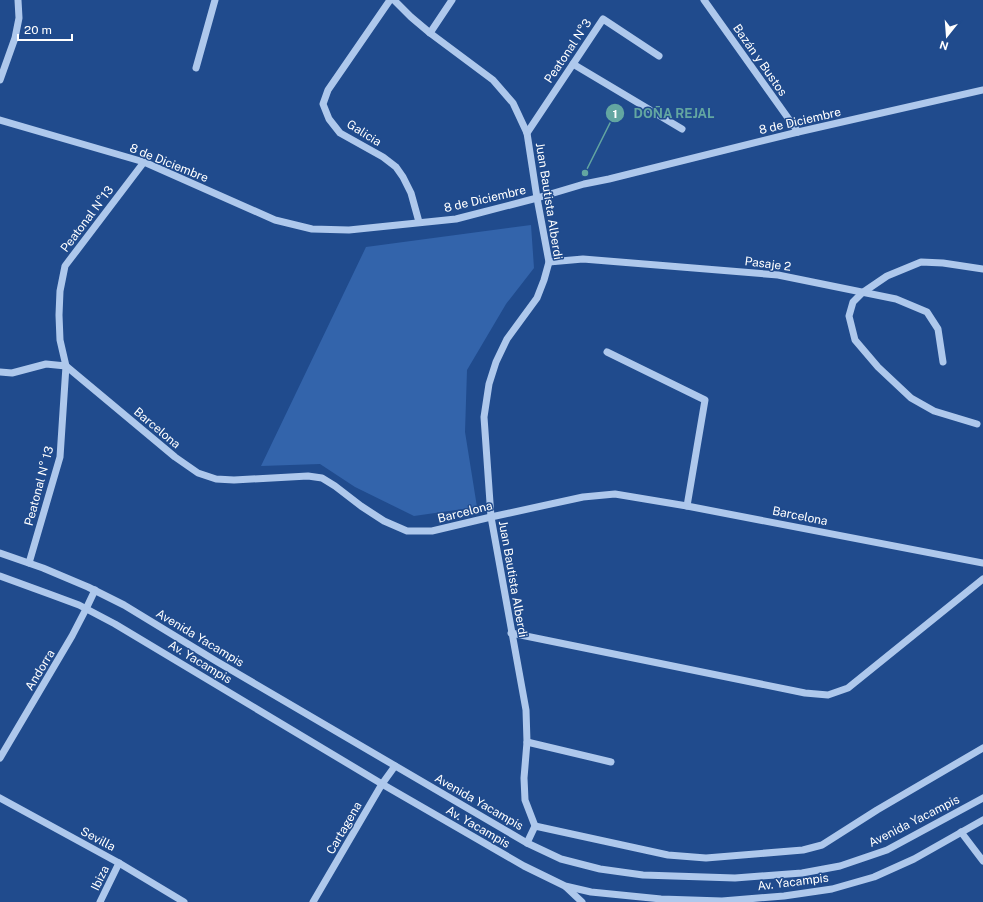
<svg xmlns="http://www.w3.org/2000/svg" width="983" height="902" font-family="'Public Sans',sans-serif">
  <rect width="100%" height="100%" fill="#204b8d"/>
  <polygon fill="#3364ab" points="531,225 534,268 506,304 467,370 465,432 477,507 414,516 355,487 320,464 261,466 366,247"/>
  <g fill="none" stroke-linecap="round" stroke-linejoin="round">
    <g stroke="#aec8ec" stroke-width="7">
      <polyline points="390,0 328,90 323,104 329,119 340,133 383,157 396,167 403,177 411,193 419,222"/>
      <polyline points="394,0 411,17 430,33 493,80 513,103 527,133 537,198 549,262 544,280 537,298 507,339 496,362 489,384 484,417 491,517 526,710 527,742 524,778 525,800 535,826"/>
      <polyline points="704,0 798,132"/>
      <polyline points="430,33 452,0"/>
      <polyline points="573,64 682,129"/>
      <polyline points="196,68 215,0"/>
      <polyline points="0,80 15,38 19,18 18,0"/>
      <polyline points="0,120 144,162 275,220 312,229 349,230 456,219 537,198 584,184 609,179 798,132 983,90"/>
      <polyline points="527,133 603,19 659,56"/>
      <polyline points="549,262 583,259 778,275 896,299 927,312 938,329 943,362"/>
      <polyline points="607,352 705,400 687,506"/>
      <polyline points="0,372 12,373 46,364 66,366 175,457 198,473 216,479 234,480 308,476 322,478 335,486 361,506 384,521 407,531 432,531 491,517 583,497 615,494 687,506 983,563"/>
      <polyline points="977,424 934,411 911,398 878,367 855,340 849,316 853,302 862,293 887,276 921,262 943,263 983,269"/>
      <polyline points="0,553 43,568 88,587 124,605 216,661 527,843 561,859 600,869 643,875 735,878 802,873 840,866 887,850 983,798"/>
      <polyline points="29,563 60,457 66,366 60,340 59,315 60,291 65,266 144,162"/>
      <polyline points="0,576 52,595 79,605 115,624 382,784 524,866 565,886 591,892 661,899 722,901 784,896 832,889 874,877 914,859 983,820"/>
      <polyline points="511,633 805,693 828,695 848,688 983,579"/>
      <polyline points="527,742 611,762"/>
      <polyline points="0,758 72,636 86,609 95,590"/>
      <polyline points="0,798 119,863 184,902"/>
      <polyline points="961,832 983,861"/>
      <polyline points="527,843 535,826 668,855 706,858 803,850 822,845 877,810 983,748"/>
      <polyline points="566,887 582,902"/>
      <polyline points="100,902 119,863"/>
      <polyline points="313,902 382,784 395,766"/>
    </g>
  </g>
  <g text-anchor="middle" stroke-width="3" stroke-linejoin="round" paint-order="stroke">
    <g font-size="12" fill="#fff" stroke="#204b8d">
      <text transform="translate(568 51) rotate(-56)" y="4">Peatonal N°3</text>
      <text transform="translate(760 60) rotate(55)" y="4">Bazán y Bustos</text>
      <text transform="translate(800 121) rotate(-13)" y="4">8 de Diciembre</text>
      <text transform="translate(364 133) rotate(32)" y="4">Galicia</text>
      <text transform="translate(169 163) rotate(22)" y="4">8 de Diciembre</text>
      <text transform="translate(485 199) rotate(-13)" y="4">8 de Diciembre</text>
      <text transform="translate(549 201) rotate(81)" y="4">Juan Bautista Alberdi</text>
      <text transform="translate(87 219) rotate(-53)" y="4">Peatonal N°13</text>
      <text transform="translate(768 264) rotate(7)" y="4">Pasaje 2</text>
      <text transform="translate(157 428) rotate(40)" y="4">Barcelona</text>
      <text transform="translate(39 486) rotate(-75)" y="4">Peatonal N° 13</text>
      <text transform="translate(465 512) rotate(-14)" y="4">Barcelona</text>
      <text transform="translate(800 516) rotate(11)" y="4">Barcelona</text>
      <text transform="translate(513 579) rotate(80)" y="4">Juan Bautista Alberdi</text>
      <text transform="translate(200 638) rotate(31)" y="4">Avenida Yacampis</text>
      <text transform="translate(200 662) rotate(31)" y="4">Av. Yacampis</text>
      <text transform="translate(40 670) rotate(-59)" y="4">Andorra</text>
      <text transform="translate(479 802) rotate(30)" y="4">Avenida Yacampis</text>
      <text transform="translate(914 821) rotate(-27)" y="4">Avenida Yacampis</text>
      <text transform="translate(478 827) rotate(30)" y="4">Av. Yacampis</text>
      <text transform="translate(344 828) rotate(-60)" y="4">Cartagena</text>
      <text transform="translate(98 839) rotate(28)" y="4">Sevilla</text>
      <text transform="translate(100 878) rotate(-64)" y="4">Ibiza</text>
      <text transform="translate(793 882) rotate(-7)" y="4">Av. Yacampis</text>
    </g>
  </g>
  <path fill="none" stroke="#63a6a1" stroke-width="1.5" d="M585 173L615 113"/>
  <g fill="#63a6a1" stroke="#204b8d" stroke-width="1.5">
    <circle cx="585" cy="173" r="4"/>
    <circle cx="615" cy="113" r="10"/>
  </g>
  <g font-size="12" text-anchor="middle" font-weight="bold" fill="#fff">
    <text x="615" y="118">1</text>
  </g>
  <g font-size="13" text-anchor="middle" font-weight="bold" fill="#63a6a1" stroke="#204b8d" stroke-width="3" stroke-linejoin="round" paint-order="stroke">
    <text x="674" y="118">DOÑA REJAL</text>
  </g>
  <g transform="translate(947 36) rotate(197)" stroke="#204b8d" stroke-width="3" paint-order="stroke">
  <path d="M0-3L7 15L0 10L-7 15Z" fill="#ffffff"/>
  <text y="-6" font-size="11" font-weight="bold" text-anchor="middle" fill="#ffffff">N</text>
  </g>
  <path d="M18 34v6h54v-6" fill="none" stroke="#ffffff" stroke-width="2"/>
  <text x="24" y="34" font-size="12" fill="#ffffff" stroke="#204b8d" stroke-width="3" paint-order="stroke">20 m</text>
</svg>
